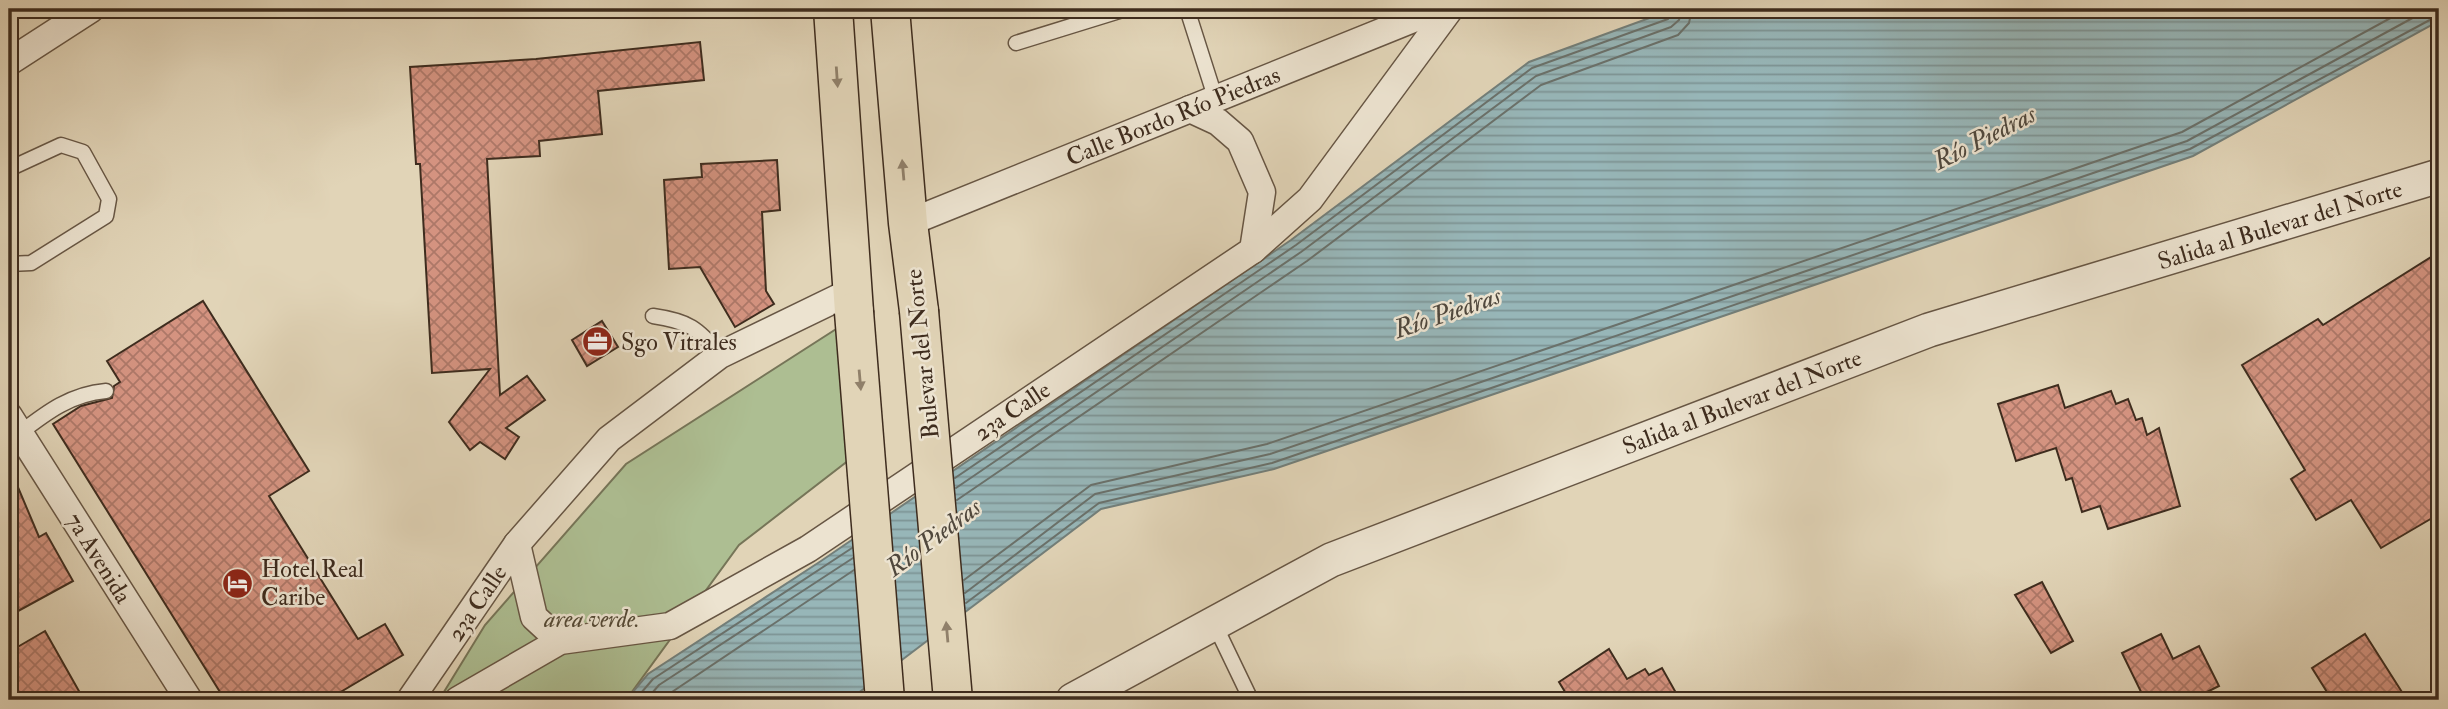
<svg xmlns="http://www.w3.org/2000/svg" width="2448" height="709" font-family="'IM FELL Double Pica',serif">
  <defs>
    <pattern id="water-rules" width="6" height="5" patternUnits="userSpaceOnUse" patternTransform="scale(1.75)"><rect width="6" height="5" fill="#97b6b8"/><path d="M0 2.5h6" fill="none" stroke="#7d9495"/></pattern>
    <pattern id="building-cross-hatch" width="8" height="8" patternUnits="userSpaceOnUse" patternTransform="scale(1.75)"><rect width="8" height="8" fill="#d49380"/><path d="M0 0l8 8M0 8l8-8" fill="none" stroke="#ad7868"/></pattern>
  </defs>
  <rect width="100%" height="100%" fill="#e1d4b7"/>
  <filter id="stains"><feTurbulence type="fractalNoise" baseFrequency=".00286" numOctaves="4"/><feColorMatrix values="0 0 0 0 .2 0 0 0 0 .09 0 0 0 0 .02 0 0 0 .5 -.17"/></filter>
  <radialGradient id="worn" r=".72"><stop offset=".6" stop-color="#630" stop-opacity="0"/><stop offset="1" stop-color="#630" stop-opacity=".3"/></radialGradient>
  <polygon fill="#adbe92" stroke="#767558" stroke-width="2" points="844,324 849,460 739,545 626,700 439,700 485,625 626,464"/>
  <polygon fill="url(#water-rules)" stroke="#737f7a" stroke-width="2" points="1674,9 2439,9 2439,21 2193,156 1274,469 1101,509 849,700 626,700 648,674 821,561 1291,240 1529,62"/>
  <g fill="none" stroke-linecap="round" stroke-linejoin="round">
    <g stroke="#6a716b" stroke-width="2">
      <polyline points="955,478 1296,245 1532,68 1668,19 1673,9"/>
      <polyline points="956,488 1301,252 1536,76 1671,27 1679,20 1682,9"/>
      <polyline points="957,500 1307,261 1541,85 1678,35 1689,23 1692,9"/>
      <polyline points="964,580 1091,485 1267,444 2182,132 2407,9"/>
      <polyline points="965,593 1095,494 1270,454 2187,141 2429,9"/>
      <polyline points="966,603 1099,503 1272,463 2190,149 2439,15"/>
      <polyline points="635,700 653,679 852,548"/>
      <polyline points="646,700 659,685 853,558"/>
      <polyline points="660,700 854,570"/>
    </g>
  </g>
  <g fill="url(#building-cross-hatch)" stroke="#3e2c1e" stroke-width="2">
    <polygon points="700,42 704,80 598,91 602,134 539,141 540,156 487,159 500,395 527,376 545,400 506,428 519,437 505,459 480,442 470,450 449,422 490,369 432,373 420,164 416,164 410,67 536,59"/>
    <polygon points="777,160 780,210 762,212 766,291 774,304 735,327 700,267 669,269 664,180 702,177 701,164"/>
    <polygon points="2439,252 2439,514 2381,548 2351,500 2316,520 2291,479 2305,470 2242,365 2318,319 2323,325"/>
    <polygon points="203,301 309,471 269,496 358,639 385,624 403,655 327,700 225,700 53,424 81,406 112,398 114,386 120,382 107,361"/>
    <polygon points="602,321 618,347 587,366 572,340"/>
    <polygon points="2058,385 2065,408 2111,391 2116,404 2128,399 2136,420 2142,418 2147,435 2159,428 2180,506 2108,529 2100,506 2082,512 2072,478 2066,480 2056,448 2016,461 1998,404"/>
    <polygon points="9,466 39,537 46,533 73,581 9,616"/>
    <polygon points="2042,582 2073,641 2051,653 2015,595"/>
    <polygon points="45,631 84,700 9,700 9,652"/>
    <polygon points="2161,634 2173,659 2199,646 2219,686 2191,700 2145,700 2122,653"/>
    <polygon points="2365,634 2407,700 2332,700 2312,668"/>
    <polygon points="1609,649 1627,679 1645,669 1649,675 1662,668 1680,700 1570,700 1559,682"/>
  </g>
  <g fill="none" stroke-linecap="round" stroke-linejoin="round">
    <defs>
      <g id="service">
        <polyline points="1187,9 1216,100"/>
        <polyline points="1016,43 1126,9"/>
        <polyline points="9,169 61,145 83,152 109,199 106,216 31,263 9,264"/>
        <path d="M653,316C688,321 698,328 720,355"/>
        <path d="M20,433C47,412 71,394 106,391"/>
        <polyline points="1214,623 1251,700"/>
      </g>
      <g id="minor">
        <polyline points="9,62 91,9"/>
        <polyline points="908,223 1438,9"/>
        <polyline points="1253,250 1310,199 1450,9"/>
        <polyline points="9,416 189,700"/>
        <polyline points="517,544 534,617 560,641"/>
        <polyline points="410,700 517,544 609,439 720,355 852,291"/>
        <polyline points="458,700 560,641 670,626 808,549 1253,250 1262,192 1240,141 1218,122 1190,109"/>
      </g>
      <polyline id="tertiary" points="1073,700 1331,560 1929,330 2439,176"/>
      <g id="trunk">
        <polyline points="833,9 854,312"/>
        <polyline points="890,9 908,223 919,311"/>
      </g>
    </defs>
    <use href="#service" stroke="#675644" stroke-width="17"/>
    <use href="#minor" stroke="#675644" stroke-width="29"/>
    <use href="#tertiary" stroke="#675644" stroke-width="36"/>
    <use href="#trunk" stroke="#3e2c1e" stroke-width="41"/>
    <use href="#service" stroke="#ece3d0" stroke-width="14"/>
    <use href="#minor" stroke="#ece3d0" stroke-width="26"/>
    <use href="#tertiary" stroke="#ece3d0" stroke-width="33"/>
    <use href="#trunk" stroke="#e1d4b7" stroke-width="38"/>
    <defs>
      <g id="trunk-bridge">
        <polyline points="919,311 953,700"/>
        <polyline points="854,312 885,700"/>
      </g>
    </defs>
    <use href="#trunk-bridge" stroke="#3e2c1e" stroke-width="41" stroke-linecap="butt"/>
    <use href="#trunk-bridge" stroke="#e1d4b7" stroke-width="38"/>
  </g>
  <defs><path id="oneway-solid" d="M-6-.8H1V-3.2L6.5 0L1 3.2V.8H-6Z" transform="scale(1.75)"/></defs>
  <g fill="#90806a">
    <use href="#oneway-solid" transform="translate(837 77) rotate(86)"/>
    <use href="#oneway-solid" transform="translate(903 170) rotate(-95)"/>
    <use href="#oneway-solid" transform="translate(860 380) rotate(85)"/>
    <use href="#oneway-solid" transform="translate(947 632) rotate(-95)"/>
  </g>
  <defs>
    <symbol id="office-disc" viewBox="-11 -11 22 22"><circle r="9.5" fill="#8f2418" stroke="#ece3d0"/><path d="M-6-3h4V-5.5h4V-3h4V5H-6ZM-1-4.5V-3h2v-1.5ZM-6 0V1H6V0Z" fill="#fff"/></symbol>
    <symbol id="hotel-disc" viewBox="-11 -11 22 22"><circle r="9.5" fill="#8f2418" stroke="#ece3d0"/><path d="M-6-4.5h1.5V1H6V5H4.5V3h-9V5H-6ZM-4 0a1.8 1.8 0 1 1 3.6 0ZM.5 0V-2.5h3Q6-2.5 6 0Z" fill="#fff"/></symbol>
  </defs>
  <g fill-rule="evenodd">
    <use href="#office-disc" x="580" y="324" width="35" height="35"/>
    <use href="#hotel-disc" x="220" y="566" width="35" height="35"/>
  </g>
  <g text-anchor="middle" stroke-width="5" stroke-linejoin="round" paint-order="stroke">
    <g font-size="24" fill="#3e2c1e" stroke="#ece3d0">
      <text transform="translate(1173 116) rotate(-22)" y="8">Calle Bordo Río Piedras</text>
      <text transform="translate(2280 225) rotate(-17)" y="8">Salida al Bulevar del Norte</text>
      <text transform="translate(922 354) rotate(-96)" y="8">Bulevar del Norte</text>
      <text transform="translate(1742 402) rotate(-21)" y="8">Salida al Bulevar del Norte</text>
      <text transform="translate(1012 411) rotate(-34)" y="8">23a Calle</text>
      <text transform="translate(99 558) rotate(58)" y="8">7a Avenida</text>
      <text transform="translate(477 603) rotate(-56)" y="8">23a Calle</text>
    </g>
    <g font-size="24" fill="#3e2c1e" stroke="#ece3d0" text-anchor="start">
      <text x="621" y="350">Sgo Vitrales</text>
      <text x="261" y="577">Hotel Real<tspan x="261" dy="28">Caribe</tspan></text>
    </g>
    <g font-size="24" font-style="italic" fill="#544935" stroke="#ece3d0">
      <text x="592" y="627">area verde.</text>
    </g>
    <g font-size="26" font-style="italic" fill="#50483d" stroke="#ece3d0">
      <text transform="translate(1984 137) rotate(-27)" y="9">Río Piedras</text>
      <text transform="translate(1447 312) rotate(-19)" y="9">Río Piedras</text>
      <text transform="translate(933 537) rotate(-37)" y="9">Río Piedras</text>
    </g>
  </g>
  <rect width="2448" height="709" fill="none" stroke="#e1d4b7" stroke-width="35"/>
  <rect x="10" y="10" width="2427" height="688" fill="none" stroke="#3e2c1e" stroke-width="3.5"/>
  <rect x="18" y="18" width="2413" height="674" fill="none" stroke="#3e2c1e" stroke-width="2"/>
  <rect width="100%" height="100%" filter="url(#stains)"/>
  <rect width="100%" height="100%" fill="url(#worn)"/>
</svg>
